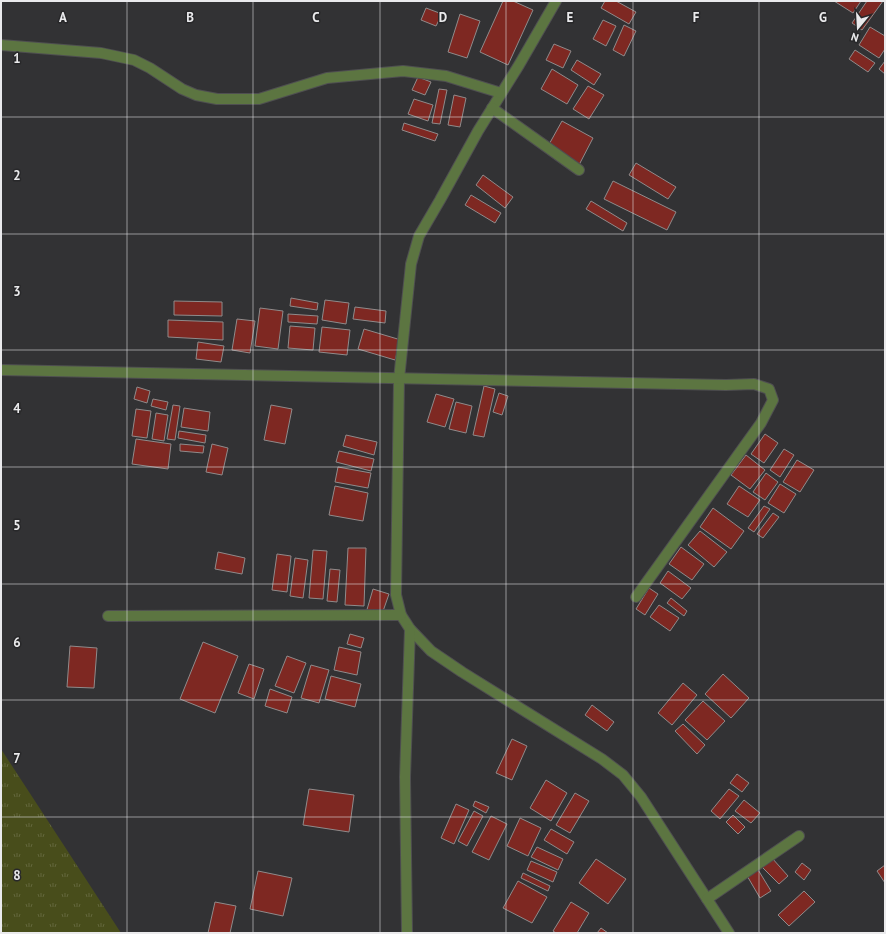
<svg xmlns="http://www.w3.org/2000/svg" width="886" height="934" font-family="'PT Sans',sans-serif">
  <defs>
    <pattern id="grass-tufts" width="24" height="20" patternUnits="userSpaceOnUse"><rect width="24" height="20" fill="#484d1b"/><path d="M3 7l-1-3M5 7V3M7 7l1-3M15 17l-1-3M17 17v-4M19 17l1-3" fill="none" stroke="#63673c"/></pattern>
  </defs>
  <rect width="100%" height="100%" fill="#323234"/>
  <polygon fill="url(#grass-tufts)" points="1,749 121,933 1,933"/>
  <g fill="#7e2822" stroke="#8f8b8b">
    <polygon points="503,1 513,1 533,10 508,65 480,52"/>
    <polygon points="605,1 616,1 636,12 629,24 601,8"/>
    <polygon points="834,1 861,1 853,13"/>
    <polygon points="867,1 883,1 862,30 852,23"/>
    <polygon points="426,8 442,14 436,26 421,20"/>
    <polygon points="460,14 480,21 467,58 448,52"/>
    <polygon points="603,20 616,26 606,46 593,39"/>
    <polygon points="624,25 636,31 624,56 613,50"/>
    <polygon points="870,27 885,36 885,49 879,58 859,45"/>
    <polygon points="554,44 571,51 563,68 546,60"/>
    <polygon points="855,50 875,63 868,72 849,59"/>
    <polygon points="577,60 601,74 594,85 571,70"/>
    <polygon points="885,61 885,74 879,69"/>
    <polygon points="552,69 578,85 567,104 541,89"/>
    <polygon points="418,77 431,82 425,95 412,90"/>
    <polygon points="588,86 604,95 589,119 573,109"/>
    <polygon points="439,89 447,90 440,124 432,123"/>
    <polygon points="454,95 466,98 460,127 448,125"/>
    <polygon points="414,99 433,105 428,121 408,114"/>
    <polygon points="562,121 593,138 579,165 547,148"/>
    <polygon points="404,123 438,134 435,141 402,130"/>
    <polygon points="636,163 676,187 668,199 629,175"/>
    <polygon points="483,175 513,197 505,208 476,185"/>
    <polygon points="613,181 676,212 667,230 604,199"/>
    <polygon points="471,195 501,213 495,223 465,205"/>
    <polygon points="591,201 627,223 623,231 586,209"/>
    <polygon points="291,298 318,303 317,310 290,306"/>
    <polygon points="325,300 349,303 346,324 322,320"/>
    <polygon points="174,301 222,302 222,316 174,315"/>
    <polygon points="355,307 386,311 385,323 353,319"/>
    <polygon points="260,308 283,311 278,349 255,346"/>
    <polygon points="288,314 318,316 317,324 288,322"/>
    <polygon points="237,319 255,321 250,353 232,350"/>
    <polygon points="168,320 223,322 223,340 168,337"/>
    <polygon points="290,326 315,328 313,350 288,348"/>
    <polygon points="322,327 350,330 347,355 319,352"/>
    <polygon points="364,329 401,340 395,360 358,349"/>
    <polygon points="198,342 224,346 221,362 196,359"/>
    <polygon points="484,386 495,389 484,437 473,435"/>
    <polygon points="137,387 150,391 147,403 134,399"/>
    <polygon points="499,393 508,396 502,415 493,412"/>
    <polygon points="436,394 454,399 445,427 427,422"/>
    <polygon points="153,399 168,402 166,410 151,406"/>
    <polygon points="456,402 472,406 466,433 449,429"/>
    <polygon points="173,405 180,406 175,440 167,439"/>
    <polygon points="271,405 292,409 285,444 264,440"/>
    <polygon points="184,408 210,412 208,431 181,427"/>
    <polygon points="136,409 151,411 147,438 132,436"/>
    <polygon points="156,413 168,415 164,441 152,439"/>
    <polygon points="179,431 206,435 205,443 178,438"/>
    <polygon points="765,434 778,443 764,463 751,454"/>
    <polygon points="346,435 377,442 374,455 343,446"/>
    <polygon points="136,439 171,444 168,469 132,464"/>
    <polygon points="180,444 204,446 203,453 180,451"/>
    <polygon points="212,444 228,448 222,475 206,472"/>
    <polygon points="784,449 794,455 780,477 770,470"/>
    <polygon points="339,451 374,459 371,471 336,462"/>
    <polygon points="746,455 765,470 750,489 731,475"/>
    <polygon points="797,460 814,470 800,492 783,482"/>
    <polygon points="338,467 371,473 368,488 335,482"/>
    <polygon points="766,473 778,482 765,500 753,492"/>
    <polygon points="780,484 796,494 784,513 768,503"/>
    <polygon points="335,486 368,493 363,521 329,515"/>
    <polygon points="739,486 760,500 748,517 727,504"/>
    <polygon points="764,506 770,509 754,532 748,528"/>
    <polygon points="713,508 744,531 731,549 700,527"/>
    <polygon points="773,513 779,517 763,538 757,534"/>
    <polygon points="700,531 727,552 714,567 688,545"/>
    <polygon points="681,547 704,564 692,580 669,564"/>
    <polygon points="348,548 366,548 364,606 345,605"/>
    <polygon points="313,550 327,551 323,599 309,598"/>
    <polygon points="218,552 245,558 242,574 215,569"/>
    <polygon points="277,554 291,556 287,592 272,590"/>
    <polygon points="295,558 308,560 303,598 290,596"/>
    <polygon points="330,569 340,570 337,602 327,601"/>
    <polygon points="668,571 691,588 682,599 660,583"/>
    <polygon points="649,588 658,594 645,615 636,609"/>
    <polygon points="373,589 389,594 381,617 366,613"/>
    <polygon points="671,598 687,611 684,616 667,603"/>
    <polygon points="659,605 679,618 670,631 650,617"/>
    <polygon points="350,634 364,638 361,648 347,644"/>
    <polygon points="203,642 238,656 215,713 180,699"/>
    <polygon points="70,646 97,648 94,688 67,687"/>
    <polygon points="339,647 361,652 357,675 334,670"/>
    <polygon points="287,656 306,663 294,693 275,686"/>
    <polygon points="249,664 264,669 254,699 238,693"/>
    <polygon points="311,665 329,670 319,703 301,698"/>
    <polygon points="723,674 749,698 731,718 705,694"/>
    <polygon points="331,676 361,684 355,707 325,699"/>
    <polygon points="683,683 697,695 672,725 658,713"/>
    <polygon points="270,689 292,697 287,713 265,706"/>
    <polygon points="703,701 725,721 707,740 685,720"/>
    <polygon points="592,705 614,722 607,731 585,715"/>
    <polygon points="683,724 705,745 697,754 675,731"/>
    <polygon points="512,739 527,746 512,780 496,773"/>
    <polygon points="737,774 749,783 742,792 730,783"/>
    <polygon points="546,780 567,793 551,821 530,808"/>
    <polygon points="309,789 354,795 349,832 303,825"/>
    <polygon points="729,789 739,796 720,819 711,811"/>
    <polygon points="575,793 589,801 570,833 556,825"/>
    <polygon points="744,800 760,813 751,823 735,811"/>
    <polygon points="475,801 489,807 486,813 473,806"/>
    <polygon points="456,804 469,810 454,844 441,838"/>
    <polygon points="474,811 483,816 467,846 458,841"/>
    <polygon points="733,815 745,827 738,834 726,822"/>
    <polygon points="491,816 507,824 489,860 472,852"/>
    <polygon points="520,818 541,828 528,856 507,846"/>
    <polygon points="551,829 574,842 567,854 544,840"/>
    <polygon points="537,847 563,859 558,870 531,857"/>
    <polygon points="772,858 788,876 779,884 762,867"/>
    <polygon points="596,859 626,879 608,904 579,883"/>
    <polygon points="531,861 557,872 553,882 527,870"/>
    <polygon points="802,863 811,870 804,880 795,872"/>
    <polygon points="885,865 885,883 877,871"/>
    <polygon points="757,868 771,891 760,898 746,874"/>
    <polygon points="258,871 292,878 283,916 250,909"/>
    <polygon points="523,873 550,886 548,891 521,878"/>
    <polygon points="518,881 547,897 532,923 503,908"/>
    <polygon points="804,891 815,902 789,926 778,915"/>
    <polygon points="215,902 236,906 230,933 208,933"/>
    <polygon points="571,902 589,913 577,933 556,933 553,931"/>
    <polygon points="601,928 608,933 597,933"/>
  </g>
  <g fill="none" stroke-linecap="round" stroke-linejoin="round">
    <defs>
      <g id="street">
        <polyline points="556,1 519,65 478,131 440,200 419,236 411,264 399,379 396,595 401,615 410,629 431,651 462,672 602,759 623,775 641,797 729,933"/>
        <polyline points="1,45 101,53 134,60 150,68 182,89 196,95 217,99 259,99 327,78 403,71 446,76 501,93"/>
        <polyline points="492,108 579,170"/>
        <polyline points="1,370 726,385 754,384 769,389 773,400 761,423 636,597"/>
        <polyline points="108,616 401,615"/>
        <polyline points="707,899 799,836"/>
        <polyline points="407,933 405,777 410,629"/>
      </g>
    </defs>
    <use href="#street" stroke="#4f4f51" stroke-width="12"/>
    <use href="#street" stroke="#5c7541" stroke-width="10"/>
  </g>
  <path fill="none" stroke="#eaeaec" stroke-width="1" stroke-opacity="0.55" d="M127,1V933M253,1V933M380,1V933M506,1V933M633,1V933M759,1V933M1,117H885M1,234H885M1,350H885M1,467H885M1,584H885M1,700H885M1,817H885"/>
  <g font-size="13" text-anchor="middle" font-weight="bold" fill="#eaeaec" stroke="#28282a" stroke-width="3" stroke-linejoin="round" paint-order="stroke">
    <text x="63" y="22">A</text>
    <text x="190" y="22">B</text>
    <text x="316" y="22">C</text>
    <text x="443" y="22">D</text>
    <text x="570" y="22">E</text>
    <text x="696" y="22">F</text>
    <text x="823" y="22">G</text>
    <text x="17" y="63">1</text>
    <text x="17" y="180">2</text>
    <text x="17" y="296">3</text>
    <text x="17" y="413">4</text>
    <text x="17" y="530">5</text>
    <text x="17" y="647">6</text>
    <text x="17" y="763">7</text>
    <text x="17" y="880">8</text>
  </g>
  <rect width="886" height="934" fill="none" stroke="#eaeaec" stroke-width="4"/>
  <g transform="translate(858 28) rotate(198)" stroke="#28282a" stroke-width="3" paint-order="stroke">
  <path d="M0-3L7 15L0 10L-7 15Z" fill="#eaeaec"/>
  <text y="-6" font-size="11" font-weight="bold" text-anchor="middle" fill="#eaeaec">N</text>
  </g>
</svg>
